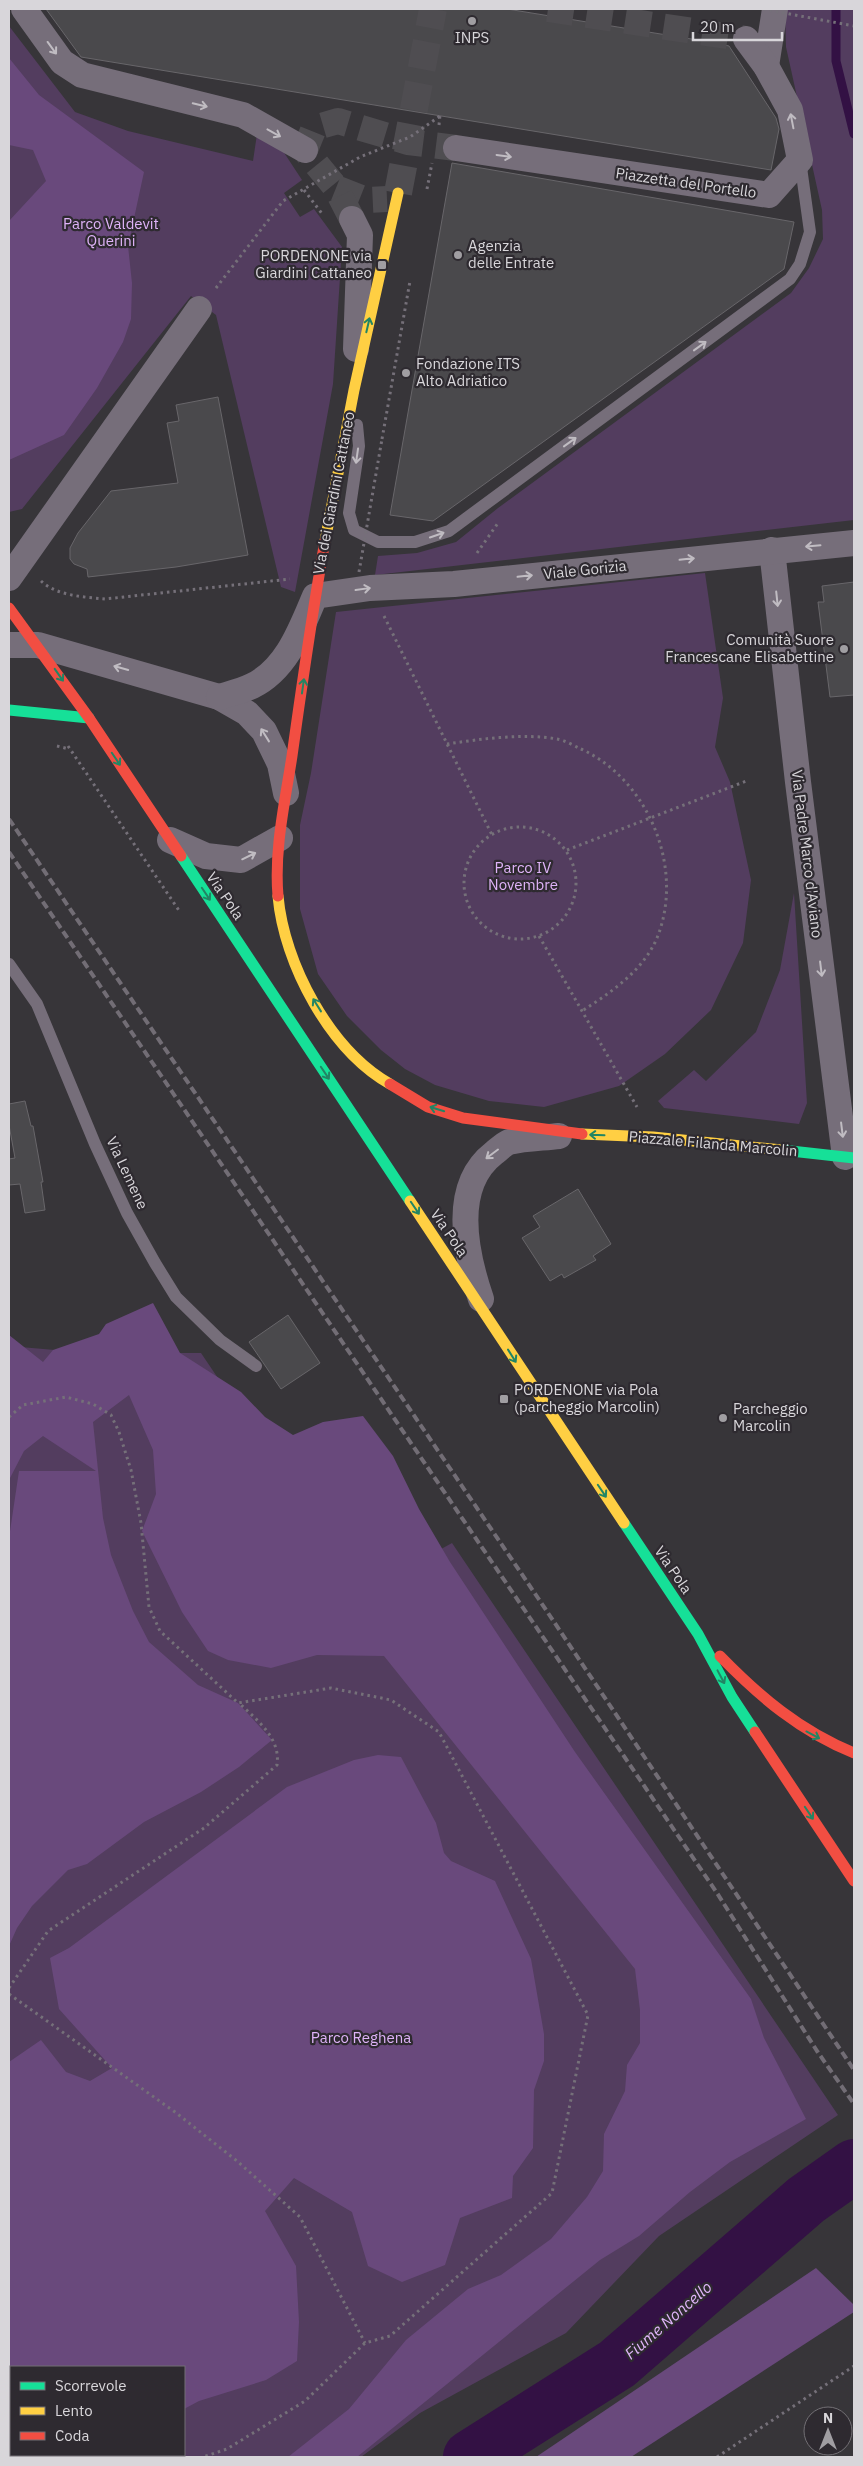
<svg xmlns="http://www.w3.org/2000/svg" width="863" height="2466" font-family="'IBM Plex Sans',sans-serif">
  <rect width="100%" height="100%" fill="#373539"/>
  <g fill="#533d5f" fill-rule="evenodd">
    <polygon points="785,9 854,9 854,520 375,575 378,556 417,553 456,542 498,508 791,293 809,268 823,239 822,210 786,47"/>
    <polygon points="9,26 75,112 128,131 253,161 257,134 281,148 302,180 284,193 300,217 314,209 342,247 333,384 295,592 281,587 216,315 191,296 22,509 9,512"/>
    <polygon points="705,573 723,698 715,747 730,782 751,880 743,943 711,1010 665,1054 619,1086 544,1107 489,1101 435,1085 405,1069 381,1050 347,1016 318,974 300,909 300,825 311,773 336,612"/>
    <polygon points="794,893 807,1103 799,1124 664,1108 658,1101 694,1070 706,1081 756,1032 780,970"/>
    <path d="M9,1346L89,1353H201L228,1393L394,1575L452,1543L838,2115L659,2236L566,2333L420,2413L361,2457H9ZM11,2367H184V2455H11Z"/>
  </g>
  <g fill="#69497c">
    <polygon points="9,58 39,95 144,172 128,246 132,283 131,319 123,342 97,388 64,435 9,460 9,221 46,181 33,150 9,145"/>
    <polygon points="153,1303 180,1353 241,1392 265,1417 293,1435 323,1422 363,1416 393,1456 419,1509 450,1562 575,1752 751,1999 764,2038 806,2119 730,2162 690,2192 639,2236 600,2260 357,2457 288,2457 349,2409 406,2340 468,2289 501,2275 551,2239 587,2197 603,2171 604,2134 625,2091 627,2065 640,2043 640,2010 635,1969 384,1656 317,1655 271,1668 228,1660 208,1651 182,1612 142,1531 156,1494 153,1450 129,1395 93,1422 103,1518 111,1555 133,1611 149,1642 198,1685 238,1703 272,1740 239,1767 201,1792 144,1822 87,1864 68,1870 32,1906 17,1928 9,1946 9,1538 19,1471 96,1471 43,1436 24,1451 9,1480 9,1335 43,1362 53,1350 99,1334 106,1324"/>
    <polygon points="378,1755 401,1757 436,1823 444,1853 451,1861 495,1881 531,1959 544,2034 544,2061 534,2090 533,2148 513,2176 512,2198 460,2218 445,2265 402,2282 368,2266 352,2212 294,2178 265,2211 296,2266 299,2322 297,2361 266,2380 199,2401 184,2409 184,2367 11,2367 11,2455 82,2455 76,2457 9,2457 9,2062 41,2040 66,2072 90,2081 112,2068 59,2009 50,1958 69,1948 287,1787 354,1760"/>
    <polygon points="816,2268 854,2305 854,2312 631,2457 536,2457"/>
  </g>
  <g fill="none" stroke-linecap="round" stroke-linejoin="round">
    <polyline stroke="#314" stroke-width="9" points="836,9 836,61 854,134"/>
    <polyline stroke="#314" stroke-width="54" points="470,2457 617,2364 806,2200 854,2166"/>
  </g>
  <g fill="#4a494c" stroke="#68666a">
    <polygon points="46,9 507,9 716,43 729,46 776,118 779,129 771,170 81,57"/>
    <polygon points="452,163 794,222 784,269 433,521 390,515"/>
    <polygon points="218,397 248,555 176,567 88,577 87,569 74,564 70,559 70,548 78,533 111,491 178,483 167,423 179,421 176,405"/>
    <polygon points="854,582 854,695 830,697 818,602 824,602 822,586"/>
    <polygon points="25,1101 31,1126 33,1126 43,1182 41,1182 45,1210 25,1213 20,1184 9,1185 9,1159 15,1158 9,1125 9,1104"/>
    <polygon points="578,1189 611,1244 593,1256 596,1260 564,1278 562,1274 550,1281 522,1238 540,1227 533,1216"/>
    <polygon points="288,1315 320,1363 281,1389 249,1342"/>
  </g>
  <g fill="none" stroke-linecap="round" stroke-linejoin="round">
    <g stroke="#4f4d51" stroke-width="26" stroke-dasharray="26 13" stroke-linecap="butt">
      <polyline points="548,9 746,39"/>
      <polyline points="336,188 366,200 387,199"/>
      <polyline points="352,219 336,188 305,150 314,128 338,121 408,142 456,148"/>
    </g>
    <polyline stroke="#4f4d51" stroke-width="28" stroke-dasharray="28 14" stroke-linecap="butt" points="398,193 433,9"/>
    <g stroke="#757079" stroke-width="3" stroke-dasharray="2.5 4" stroke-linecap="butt">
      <polyline points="439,125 440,115"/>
      <polyline points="427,189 432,163"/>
      <polyline points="304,190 323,215"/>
      <polyline points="216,288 283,201 360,157 410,137 440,116"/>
      <polyline points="382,439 410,281"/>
      <polyline points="477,553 498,523"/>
      <path d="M41,581C57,596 84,597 105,599L290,579"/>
      <polyline points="384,616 492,835"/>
      <path d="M447,744C481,739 523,733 557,739C565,740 574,746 581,749C649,780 685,869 657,938C643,971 610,993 582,1011"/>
      <polyline points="57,746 69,749"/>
      <polyline points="68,746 180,912"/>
      <circle cx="520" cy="883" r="56"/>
      <polyline points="567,850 749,780"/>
      <polyline points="539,936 637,1107"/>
      <polyline points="9,1417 23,1405 66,1397 93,1404 111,1415 119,1432 131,1470 141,1523 149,1607 160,1631 238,1703 331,1688 391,1700 439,1732 588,2015 552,2193 390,2336 365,2343 305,2401 227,2449 203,2457"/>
      <path d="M9,1988L48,1931L204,1828L277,1765C281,1738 257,1720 239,1703"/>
      <polyline points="9,1994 175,2112 237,2161 300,2217 365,2343"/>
      <polyline points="717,2457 854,2366"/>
    </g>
    <g stroke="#766e7a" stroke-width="12">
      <polyline points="357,425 359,446 349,513 354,530 378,542 415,542 449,531 790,279 800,264 810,232 800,160"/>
      <polyline points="9,964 37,1004 95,1144 127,1213 155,1263 176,1297 220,1340 256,1366"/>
    </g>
    <g stroke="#766e7a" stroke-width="26">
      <polyline points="24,9 62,62 82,75 243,115 305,150"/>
      <polyline points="766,66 775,9"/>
      <polyline points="456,148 769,195 800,160 790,110 766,66 746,39"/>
      <polyline points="352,219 360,235 356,349"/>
      <polyline points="772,550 798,782 845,1157"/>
      <polyline points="9,578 199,309"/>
      <polyline points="9,645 38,645 219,697 247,713 264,731 280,764 286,793"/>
      <path d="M219,697C229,694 242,691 252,686C287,669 301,629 315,596L370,588L454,584L854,543"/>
      <polyline points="170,840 206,856 241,860 280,838"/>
      <path d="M481,1299C466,1255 450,1187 494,1153C498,1150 504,1144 509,1142C525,1138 543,1138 559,1136"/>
    </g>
    <g stroke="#16e098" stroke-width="11">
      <polyline points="9,710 89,718"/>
      <polyline points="181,856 410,1201"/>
      <polyline points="782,1150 854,1158"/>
      <polyline points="624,1523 698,1634 732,1697 755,1732"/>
    </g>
    <g stroke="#ffcf43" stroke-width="11">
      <polyline points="325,541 354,390 398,193"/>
      <path d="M278,896C284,964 330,1050 390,1084"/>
      <polyline points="582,1134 653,1137 782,1150"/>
      <polyline points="410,1201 624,1523"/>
    </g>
    <g stroke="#f24e42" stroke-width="11">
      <polyline points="9,608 89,718 181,856"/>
      <path d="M278,896C274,849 285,802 292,756C302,684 312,613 325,541"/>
      <polyline points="390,1084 428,1107 463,1118 582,1134"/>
      <path d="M720,1656C760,1697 800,1731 854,1753"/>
      <polyline points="755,1732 854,1881"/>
    </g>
    <g stroke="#726d75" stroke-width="4" stroke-dasharray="8 4" stroke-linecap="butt">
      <polyline points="9,819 538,1598 854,2070"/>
      <polyline points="9,852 717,1893 817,2051 854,2104"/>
    </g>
    <g stroke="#757079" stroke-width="3" stroke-dasharray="2.5 4" stroke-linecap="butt">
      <polyline points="763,9 854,26"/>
      <polyline points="359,572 382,439"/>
    </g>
  </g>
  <defs><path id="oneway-shaft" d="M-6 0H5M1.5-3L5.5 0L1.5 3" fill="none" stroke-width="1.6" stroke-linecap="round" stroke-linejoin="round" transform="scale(1.25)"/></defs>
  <g stroke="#c0bcc2">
    <use href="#oneway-shaft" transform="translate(52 48) rotate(54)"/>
    <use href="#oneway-shaft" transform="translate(200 105) rotate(14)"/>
    <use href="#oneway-shaft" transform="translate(792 121) rotate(-101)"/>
    <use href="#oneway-shaft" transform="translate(274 133) rotate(29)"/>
    <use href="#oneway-shaft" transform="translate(504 156) rotate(8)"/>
    <use href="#oneway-shaft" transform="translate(700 346) rotate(-36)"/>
    <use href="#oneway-shaft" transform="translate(570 442) rotate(-36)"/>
    <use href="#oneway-shaft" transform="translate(357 456) rotate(98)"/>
    <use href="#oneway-shaft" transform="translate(437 535) rotate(-19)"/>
    <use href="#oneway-shaft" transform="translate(813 546) rotate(175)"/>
    <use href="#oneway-shaft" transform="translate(687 559) rotate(-6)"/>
    <use href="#oneway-shaft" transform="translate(525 576) rotate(-6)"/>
    <use href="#oneway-shaft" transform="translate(363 589) rotate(-8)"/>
    <use href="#oneway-shaft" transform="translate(777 599) rotate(84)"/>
    <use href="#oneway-shaft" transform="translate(121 668) rotate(-164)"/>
    <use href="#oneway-shaft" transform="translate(265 735) rotate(-122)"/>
    <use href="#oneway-shaft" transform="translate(249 856) rotate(-26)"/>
    <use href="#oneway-shaft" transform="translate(821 969) rotate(83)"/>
    <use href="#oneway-shaft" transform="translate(842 1130) rotate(83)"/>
    <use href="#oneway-shaft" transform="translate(492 1154) rotate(143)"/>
  </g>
  <g stroke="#228564">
    <use href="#oneway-shaft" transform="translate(368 325) rotate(-77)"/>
    <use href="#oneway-shaft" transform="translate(59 675) rotate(55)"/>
    <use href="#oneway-shaft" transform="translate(303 686) rotate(-82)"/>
    <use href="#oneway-shaft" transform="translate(116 759) rotate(56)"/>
    <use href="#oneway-shaft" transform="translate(206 894) rotate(56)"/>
    <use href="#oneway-shaft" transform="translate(317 1005) rotate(-122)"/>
    <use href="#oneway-shaft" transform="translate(325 1073) rotate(56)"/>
    <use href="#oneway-shaft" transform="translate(437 1109) rotate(-163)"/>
    <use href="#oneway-shaft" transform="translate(597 1135) rotate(-178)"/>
    <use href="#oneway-shaft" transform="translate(415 1208) rotate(56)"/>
    <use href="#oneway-shaft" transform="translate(512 1356) rotate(58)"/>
    <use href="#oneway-shaft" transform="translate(602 1491) rotate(56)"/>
    <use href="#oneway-shaft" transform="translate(721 1677) rotate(62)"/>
    <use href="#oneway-shaft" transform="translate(813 1735) rotate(28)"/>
    <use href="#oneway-shaft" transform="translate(809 1813) rotate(56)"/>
  </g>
  <g fill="#a09ea2" stroke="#2e2a30" stroke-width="2">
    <circle cx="472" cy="21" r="5"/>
    <circle cx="458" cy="255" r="5"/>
    <rect x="377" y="260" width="10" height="10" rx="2.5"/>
    <circle cx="406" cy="373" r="5"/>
    <circle cx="844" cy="649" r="5"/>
    <rect x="499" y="1394" width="10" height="10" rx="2.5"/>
    <circle cx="723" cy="1418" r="5"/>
  </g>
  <g text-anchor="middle" stroke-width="4.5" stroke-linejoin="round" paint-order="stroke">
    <g font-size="15" fill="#d8d6da" stroke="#2e2a30" text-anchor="start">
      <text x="472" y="43" text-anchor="middle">INPS</text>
      <text x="468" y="251">Agenzia<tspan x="468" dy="17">delle Entrate</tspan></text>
      <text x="372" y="261" text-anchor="end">PORDENONE via<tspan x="372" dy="17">Giardini Cattaneo</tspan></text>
      <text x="416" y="369">Fondazione ITS<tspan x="416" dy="17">Alto Adriatico</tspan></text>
      <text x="834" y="645" text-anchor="end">Comunità Suore<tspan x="834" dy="17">Francescane Elisabettine</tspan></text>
      <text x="514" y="1395">PORDENONE via Pola<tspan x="514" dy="17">(parcheggio Marcolin)</tspan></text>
      <text x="733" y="1414">Parcheggio<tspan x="733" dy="17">Marcolin</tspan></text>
    </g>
    <g font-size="15" fill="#d8d6da" stroke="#2e2a30">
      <text transform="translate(686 183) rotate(8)" y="5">Piazzetta del Portello</text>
      <text transform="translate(334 493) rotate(-79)" y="5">Via dei Giardini Cattaneo</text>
      <text transform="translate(585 570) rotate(-6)" y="5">Viale Gorizia</text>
      <text transform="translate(807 854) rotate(83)" y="5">Via Padre Marco d'Aviano</text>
      <text transform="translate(225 896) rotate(56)" y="5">Via Pola</text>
      <text transform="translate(713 1144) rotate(5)" y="5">Piazzale Filanda Marcolin</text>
      <text transform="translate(127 1173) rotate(65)" y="5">Via Lemene</text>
      <text transform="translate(449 1233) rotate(56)" y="5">Via Pola</text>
      <text transform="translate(673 1570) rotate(56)" y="5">Via Pola</text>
    </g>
    <g font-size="15" fill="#dfb3f8" stroke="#2e2a30">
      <text x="111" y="229">Parco Valdevit<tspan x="111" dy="17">Querini</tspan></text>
      <text x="523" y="873">Parco IV<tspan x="523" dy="17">Novembre</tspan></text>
      <text x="361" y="2043">Parco Reghena</text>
    </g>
    <g font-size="16" font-style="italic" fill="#e0b5fa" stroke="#2e2a30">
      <text transform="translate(668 2320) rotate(-41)" y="6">Fiume Noncello</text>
    </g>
  </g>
  <rect width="863" height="2466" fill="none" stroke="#d8d6da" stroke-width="20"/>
  <rect x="10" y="2366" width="175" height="90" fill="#2e2a30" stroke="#726f74"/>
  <rect x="20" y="2382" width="25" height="8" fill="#16e098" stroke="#726f74"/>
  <text x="55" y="2391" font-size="15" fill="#d8d6da">Scorrevole</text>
  <rect x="20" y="2407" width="25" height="8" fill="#ffcf43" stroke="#726f74"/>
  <text x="55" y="2416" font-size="15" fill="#d8d6da">Lento</text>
  <rect x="20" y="2432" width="25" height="8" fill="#f24e42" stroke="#726f74"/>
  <text x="55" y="2441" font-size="15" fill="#d8d6da">Coda</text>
  <g transform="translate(828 2431)"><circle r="24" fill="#2e2a30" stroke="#726f74"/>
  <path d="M0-4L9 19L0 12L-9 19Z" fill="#a09ea2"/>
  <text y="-8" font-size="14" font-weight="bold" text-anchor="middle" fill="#d8d6da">N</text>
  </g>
  <path d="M693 32v8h89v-8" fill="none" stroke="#d8d6da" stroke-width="2.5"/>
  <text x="700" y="32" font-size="15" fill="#d8d6da" stroke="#2e2a30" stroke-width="4" paint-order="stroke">20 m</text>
</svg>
